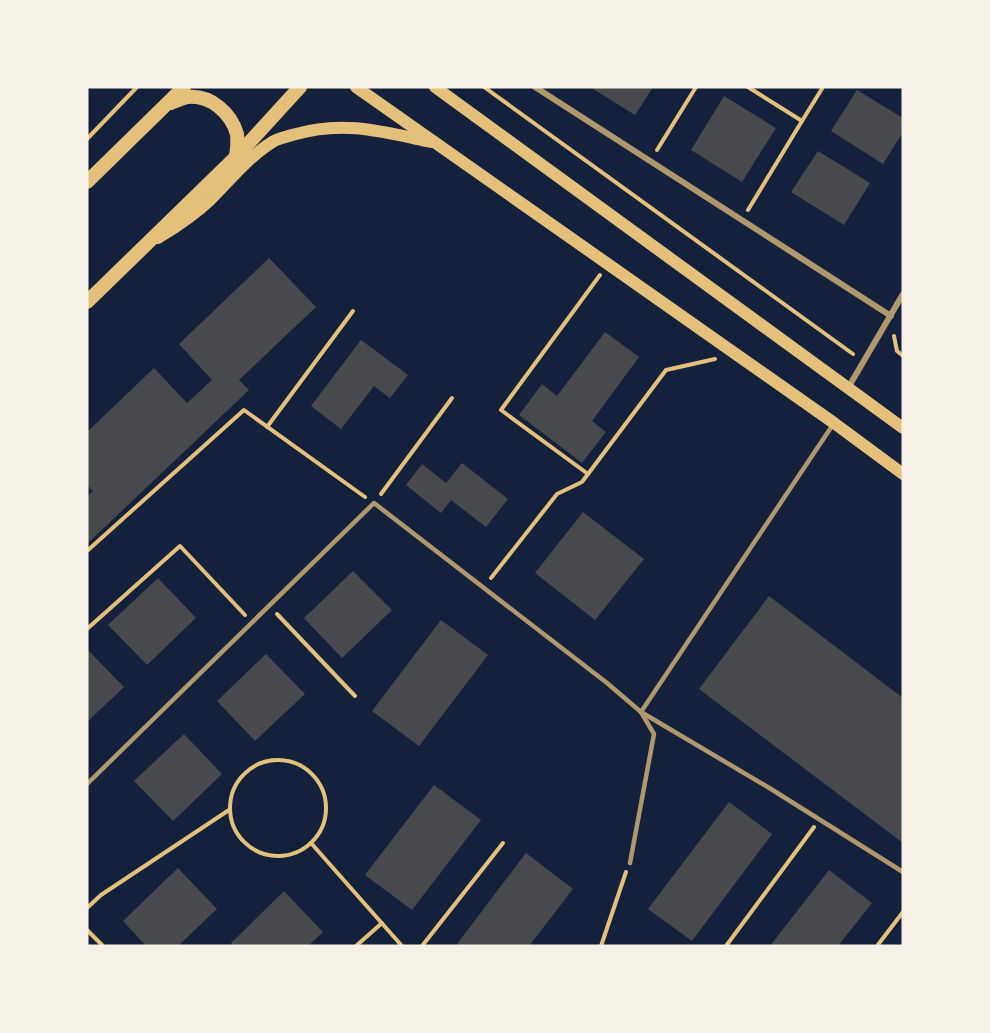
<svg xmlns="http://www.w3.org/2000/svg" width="990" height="1033" font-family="'Titillium Web',sans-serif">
  <rect width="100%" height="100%" fill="#14213d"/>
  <g fill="#48494c">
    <polygon points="590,87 653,87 635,115"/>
    <polygon points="857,90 903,118 903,132 883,164 831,131"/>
    <polygon points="724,96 776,128 742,182 691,150"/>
    <polygon points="818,151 870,183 844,225 791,192"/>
    <polygon points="269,258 316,307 239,380 249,390 87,544 87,497 93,491 87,485 87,432 154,368 187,403 212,380 179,344"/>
    <polygon points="605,332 639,357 592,421 606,432 582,463 519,415 542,384 557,396"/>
    <polygon points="361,340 408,375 390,398 374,386 341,429 311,406"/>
    <polygon points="462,463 508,499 486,527 451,500 441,513 406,485 422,464 446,483"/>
    <polygon points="583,512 644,559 595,620 535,573"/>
    <polygon points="353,571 392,610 342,658 304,618"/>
    <polygon points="158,578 196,618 147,665 108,625"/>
    <polygon points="769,596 903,698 903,843 699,689"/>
    <polygon points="441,620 488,655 419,746 372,711"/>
    <polygon points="87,649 124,687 87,722"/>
    <polygon points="266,654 305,694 255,741 217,701"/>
    <polygon points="184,734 222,774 173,821 134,781"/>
    <polygon points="434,785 481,820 412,910 365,875"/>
    <polygon points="729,802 772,834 692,941 648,909"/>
    <polygon points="526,853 573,889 529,946 460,946 457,944"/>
    <polygon points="178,868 217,909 178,946 146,946 123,921"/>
    <polygon points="829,870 872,903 838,946 770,946"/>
    <polygon points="284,891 323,932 308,946 234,946 231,943"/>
  </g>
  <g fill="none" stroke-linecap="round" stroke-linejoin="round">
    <g stroke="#e5c07b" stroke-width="4">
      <polyline points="484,87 853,354"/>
      <polyline points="748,87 802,121 823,87"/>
      <polyline points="87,139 137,87"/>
      <polyline points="657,150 696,87"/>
      <polyline points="748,210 802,121"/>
      <polyline points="894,336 897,351 903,356"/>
      <polyline points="267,427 353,311"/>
      <polyline points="588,474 501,410 600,275"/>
      <polyline points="381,494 452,398"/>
      <polyline points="87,551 244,410 365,497"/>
      <polyline points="491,578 557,494 582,482 666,370 715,359"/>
      <polyline points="277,614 355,696"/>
      <polyline points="87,629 180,546 245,615"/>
      <circle cx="278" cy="808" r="48"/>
      <polyline points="311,843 402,946"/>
      <polyline points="87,908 101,895 229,810"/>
      <polyline points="87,930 103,946"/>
      <polyline points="356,946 382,923"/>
      <polyline points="422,946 503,843"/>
      <polyline points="601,946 626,872"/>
      <polyline points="726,946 814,827"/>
      <polyline points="877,946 903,912"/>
    </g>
    <g stroke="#b1986c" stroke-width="4.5">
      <polyline points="834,423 641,712 771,789 903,872"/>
      <polyline points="87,784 374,503 607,683 641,712 654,734 630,863"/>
    </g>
    <g stroke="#b1986c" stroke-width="6">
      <polyline points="535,87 891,316"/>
      <polyline points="848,388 903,294"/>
    </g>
    <g stroke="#e5c07b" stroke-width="12">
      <polyline points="356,87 834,423 903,474"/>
      <polyline points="435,87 903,428"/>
      <path d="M158,238C176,227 194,215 210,200C230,180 249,156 274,141C280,138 289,136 296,134C344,120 384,132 431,142"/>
    </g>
    <g stroke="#e5c07b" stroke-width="14">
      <path d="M171,103C176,101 183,98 188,97C211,95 231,113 237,134C238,142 237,150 236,157"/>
      <polyline points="87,182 184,87"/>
      <polyline points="87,302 236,157 300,87"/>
    </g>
  </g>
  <rect width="990" height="1033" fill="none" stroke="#f6f1e7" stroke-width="177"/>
</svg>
